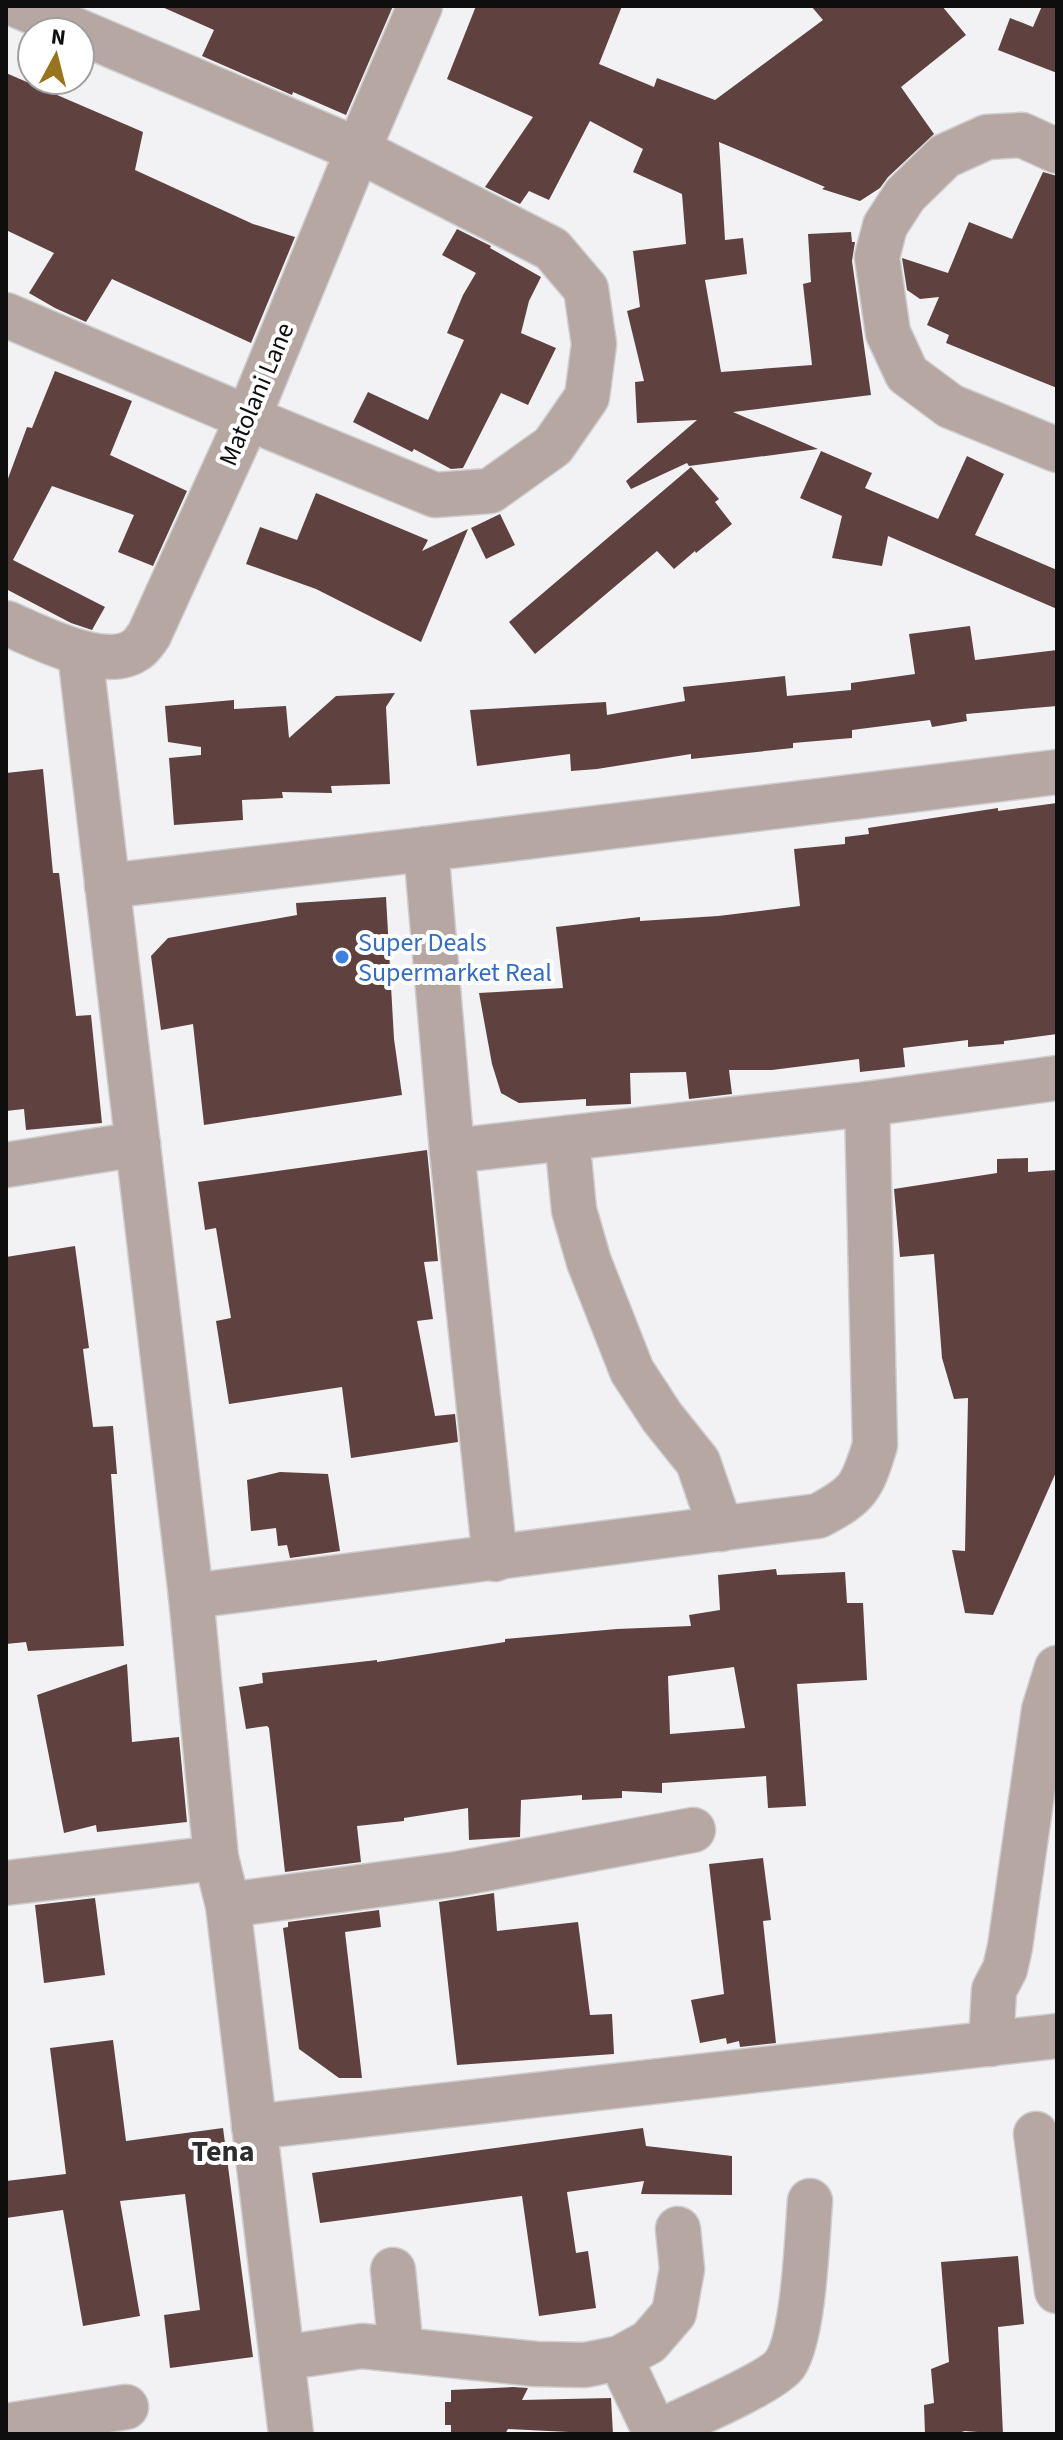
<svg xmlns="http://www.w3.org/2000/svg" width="1063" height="2440" font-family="'Source Sans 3',sans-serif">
  <rect width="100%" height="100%" fill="#f2f2f5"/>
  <g fill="#5f413f" fill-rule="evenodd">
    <polygon points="160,6 393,6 346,115 293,92 292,95 202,56 214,30"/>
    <polygon points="476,6 622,6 599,64 654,87 657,78 715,100 823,20 811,6 942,6 966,35 901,87 934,134 888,177 880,188 860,201 822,189 825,187 719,142 725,240 743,238 747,274 705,280 721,372 812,365 803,284 811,282 808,234 851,232 852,242 855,242 852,261 871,395 733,412 818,449 689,466 687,463 631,489 626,481 697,420 637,423 635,382 644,381 627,311 640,307 633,251 686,244 682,194 633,172 643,149 590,121 549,200 529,191 520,204 485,187 533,117 447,79"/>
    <polygon points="1042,6 1057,6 1057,73 998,50 1010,18 1033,27"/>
    <polygon points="6,73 143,132 135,170 253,224 295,237 251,343 112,279 86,322 55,308 29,293 54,253 6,230"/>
    <polygon points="1043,172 1057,176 1057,388 946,343 949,335 927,325 939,297 920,299 907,290 902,258 948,273 969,222 1012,239"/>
    <polygon points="457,229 491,246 490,248 541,277 529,301 521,333 556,348 528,405 501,393 463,468 451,469 414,449 412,452 353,422 368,392 428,420 464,340 447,333 463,295 476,273 442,255"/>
    <polygon points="55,371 132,401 110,455 187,491 153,566 118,552 134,515 52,486 13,560 105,607 92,630 71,623 6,589 6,484 27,427 32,428"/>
    <polygon points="821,451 872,473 865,488 938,519 967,456 1004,474 975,535 1057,570 1057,609 888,536 882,566 832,558 842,516 800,498"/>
    <polygon points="691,467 719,499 715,502 732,524 696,553 695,551 674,569 657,551 535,654 509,622"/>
    <polygon points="316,493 428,540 422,551 468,529 421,642 316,589 246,564 260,527 297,540"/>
    <polygon points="500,514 515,545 486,559 471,528"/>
    <polygon points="970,626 975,660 1057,650 1057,706 966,714 967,721 932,727 930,720 852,730 852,738 793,743 793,748 691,759 691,754 597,769 571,771 570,754 477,766 470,710 606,702 607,715 685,701 683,687 785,676 787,696 851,690 851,683 915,674 909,634"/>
    <polygon points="395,693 386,707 390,784 331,786 332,793 282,792 283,798 242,800 243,820 174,825 169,758 201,755 201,747 168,742 165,706 234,700 234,709 286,706 289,738 336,696"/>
    <polygon points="43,769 53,873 59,873 76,1016 91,1015 102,1123 26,1130 24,1109 6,1111 6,773"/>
    <polygon points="1057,803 1057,1034 1004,1041 1004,1044 968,1047 968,1040 903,1048 905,1067 860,1072 859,1059 772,1070 729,1070 732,1094 689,1099 686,1072 630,1073 631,1104 586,1106 586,1099 519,1103 501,1093 492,1064 479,993 563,988 556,927 640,917 640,921 718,916 800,906 794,849 845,844 845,837 869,834 868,828 998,808 998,811"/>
    <polygon points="386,897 394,1039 402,1095 204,1125 193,1024 161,1030 151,956 168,938 297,915 296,903"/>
    <polygon points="427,1150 438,1261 424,1262 433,1319 417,1321 435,1416 455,1414 458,1442 351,1458 342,1387 229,1404 216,1321 231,1318 216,1228 205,1230 198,1182"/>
    <polygon points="1028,1158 1028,1172 1057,1170 1057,1470 993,1615 965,1613 952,1550 965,1551 968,1398 954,1399 942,1358 934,1254 900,1257 894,1189 997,1173 997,1159"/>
    <polygon points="75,1246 89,1348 83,1349 93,1427 113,1426 117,1474 111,1474 124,1646 28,1651 26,1642 6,1644 6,1257"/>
    <polygon points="280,1472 328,1474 340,1551 290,1558 287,1545 278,1546 276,1528 251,1531 247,1480"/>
    <path d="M776,1569L777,1575L845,1572L847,1603H863L867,1680L797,1684L806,1806L768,1808L766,1776L662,1783V1793L622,1791V1798L582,1800V1795L521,1800L520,1837L469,1840L468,1808L404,1818V1821L357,1826L361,1862L285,1872L269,1728L267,1726L246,1729L239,1687L263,1683L262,1673L377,1660V1662L505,1642V1639L617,1629L691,1626L689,1615L720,1610L718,1575ZM734,1667L745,1728L670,1734L668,1676Z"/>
    <polygon points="127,1664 132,1742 179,1737 187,1822 97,1832 96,1825 64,1833 37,1695"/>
    <polygon points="763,1858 771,1920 763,1921 776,2043 740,2047 739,2041 727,2044 726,2038 700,2043 691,2000 724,1994 709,1864"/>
    <polygon points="494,1893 497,1931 578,1922 590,2015 612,2014 614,2054 457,2065 439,1902"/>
    <polygon points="95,1898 105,1975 44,1983 35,1905"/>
    <polygon points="379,1910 381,1927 345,1932 362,2078 339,2078 299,2049 283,1928 288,1927 288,1922"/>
    <polygon points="113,2040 126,2141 223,2128 253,2357 170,2368 164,2315 200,2310 185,2194 120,2201 140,2316 83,2326 63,2210 6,2218 6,2181 66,2174 50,2048"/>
    <polygon points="643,2128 646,2146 732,2156 732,2195 641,2194 644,2181 567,2192 576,2253 588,2251 596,2308 539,2316 522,2196 320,2223 312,2173"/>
    <polygon points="1018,2256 1024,2324 998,2327 1003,2434 965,2431 954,2434 925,2434 924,2405 934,2403 931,2369 949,2362 941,2262"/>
    <polygon points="513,2387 528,2388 522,2400 611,2398 613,2434 569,2434 569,2432 508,2429 505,2434 451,2434 451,2425 445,2425 445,2402 451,2402 451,2390"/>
  </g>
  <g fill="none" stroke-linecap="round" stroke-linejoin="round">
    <defs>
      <g id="minor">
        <polyline points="1057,151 1022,135 987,137 945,156 905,195 885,226 877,257 888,333 907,374 950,406 1057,450"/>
        <polyline points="6,315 248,418 435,495 490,491 553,446 587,397 594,344 586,289 552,249 358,150 19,6"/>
        <path d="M6,623C37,636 106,673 137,649C142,646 146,639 149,635L248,418L358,150L420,6"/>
        <polyline points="80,653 191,1596 216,1858 228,1905 291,2434"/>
        <polyline points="426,849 452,1151 495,1559"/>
        <polyline points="107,886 426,849 1057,772"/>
        <polyline points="567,1138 574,1210 589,1262 632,1371 662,1417 698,1462 721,1529"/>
        <polyline points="452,1151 867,1104 1057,1078"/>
        <polyline points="6,1165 138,1144"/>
        <path d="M191,1596L818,1516C858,1495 862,1488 875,1445L867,1104"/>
        <polyline points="6,1883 216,1858"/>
        <polyline points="228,1905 457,1874 693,1830"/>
        <polyline points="991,2044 994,1990 1005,1969 1010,1947 1044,1710 1057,1668"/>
        <polyline points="254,2127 1057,2036"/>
        <polyline points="1036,2134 1057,2291"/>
        <polyline points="393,2270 401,2350"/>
        <polyline points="282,2358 362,2346 536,2364 585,2365 620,2358 649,2342 674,2313 682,2269 678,2229"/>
        <polyline points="620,2358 656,2434"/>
        <polyline points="6,2426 126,2407"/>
        <path d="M656,2433C681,2421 773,2382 785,2364C804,2336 807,2238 810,2201"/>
      </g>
    </defs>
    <use href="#minor" stroke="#ceced0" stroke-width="47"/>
    <use href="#minor" stroke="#b6a7a2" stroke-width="44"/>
  </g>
  <circle fill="#3f7fe0" stroke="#fff" stroke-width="3" cx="342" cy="957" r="8"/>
  <g text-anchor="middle" stroke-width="8" stroke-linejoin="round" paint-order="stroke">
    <g font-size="26" fill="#0e0e0f" stroke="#fff">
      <text transform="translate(256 394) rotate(-67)" y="9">Matolani Lane</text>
    </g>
    <g font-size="26" fill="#366cbe" stroke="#fff" text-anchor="start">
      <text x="358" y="951">Super Deals<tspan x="358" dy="30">Supermarket Real</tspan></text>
    </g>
    <g font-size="30" font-weight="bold" fill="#2d2d2f" stroke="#fff">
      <text x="223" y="2161">Tena</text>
    </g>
  </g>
  <rect width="1063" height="2440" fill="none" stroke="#0e0e0f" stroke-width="16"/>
  <g transform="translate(56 56) rotate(7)"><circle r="38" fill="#ffffff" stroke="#9f9f9f" stroke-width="2"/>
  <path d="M0-6L14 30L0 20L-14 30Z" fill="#99741e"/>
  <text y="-12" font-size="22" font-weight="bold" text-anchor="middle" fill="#0e0e0f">N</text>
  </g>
</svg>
